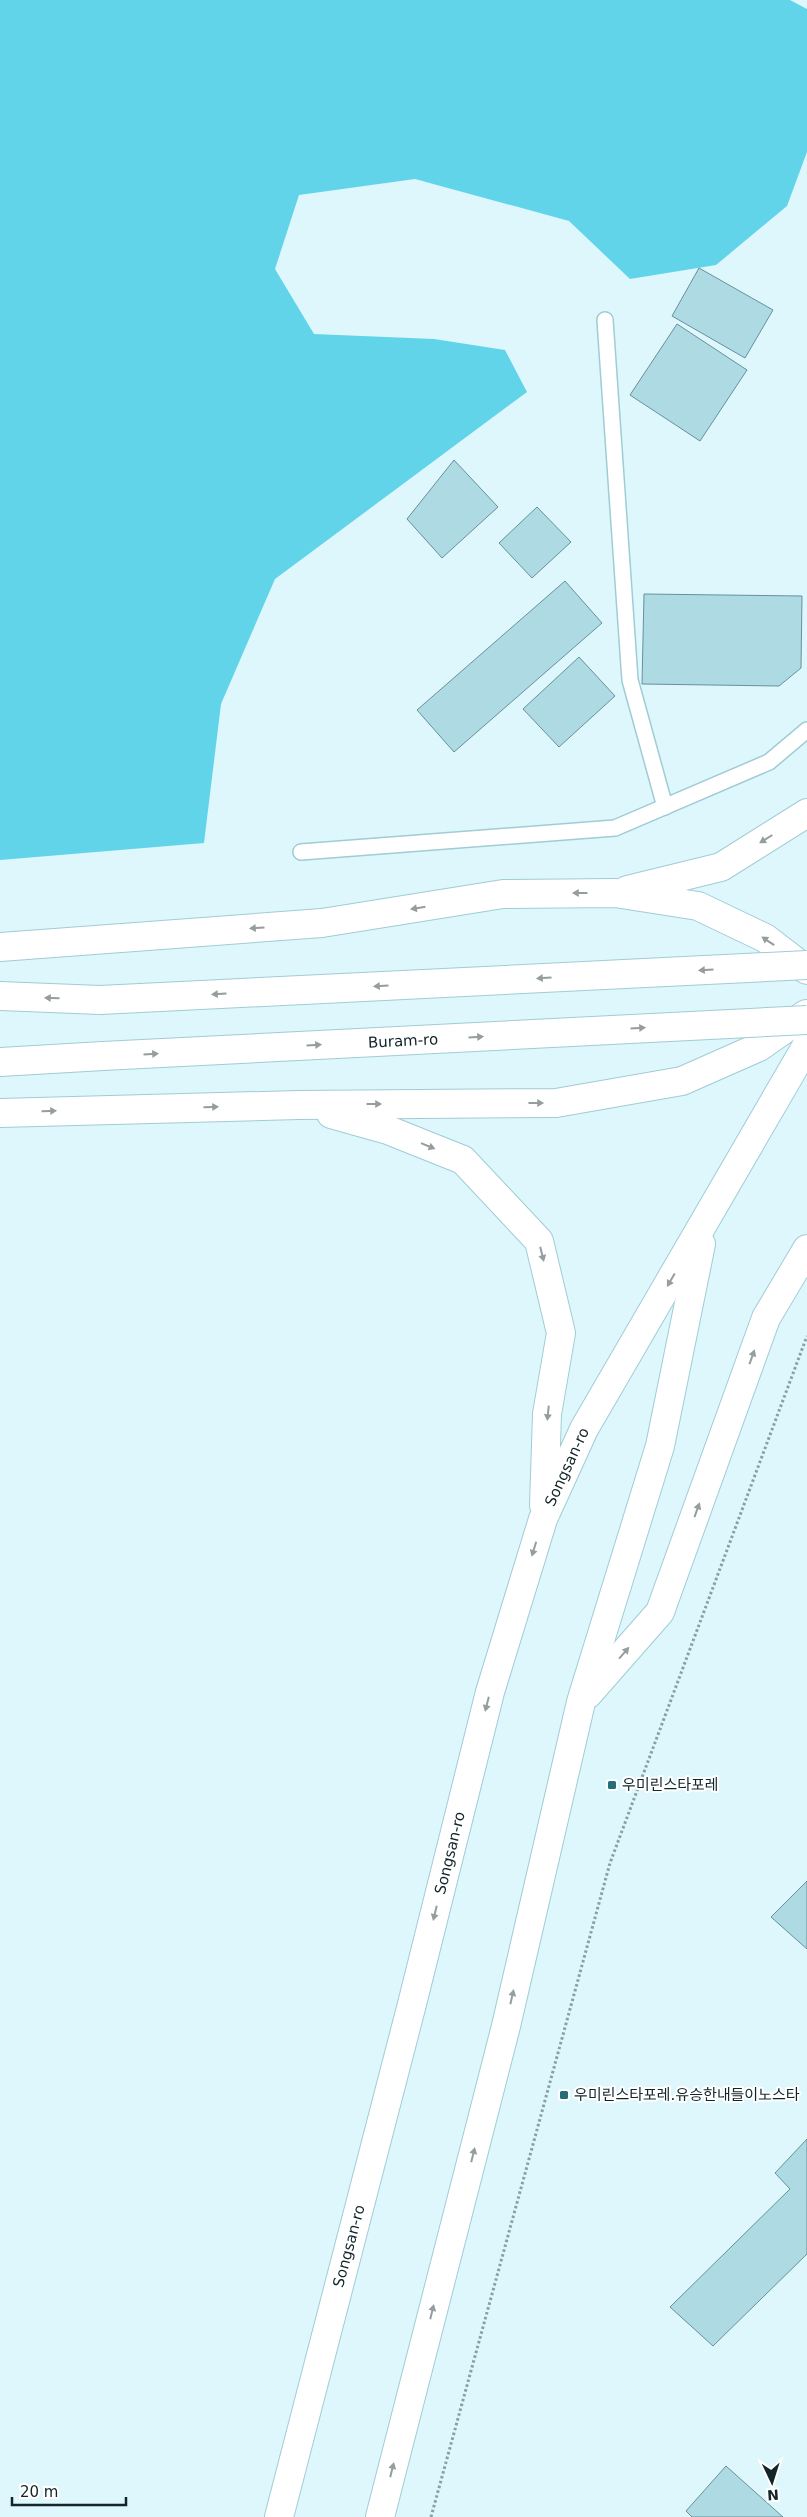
<svg xmlns="http://www.w3.org/2000/svg" width="807" height="2517" font-family="'DejaVu Sans','Noto Sans KR',sans-serif">
  <rect width="100%" height="100%" fill="#ddf7fd"/>
  <polygon fill="#62d4e9" points="0,0 790,0 807,9 807,152 787,206 716,265 630,279 569,221 415,179 299,195 275,269 314,334 434,339 505,350 527,392 275,579 221,704 204,843 0,860"/>
  <g fill="#aedae3" stroke="#67919a">
    <polygon points="699,268 773,310 745,358 672,316"/>
    <polygon points="677,324 747,370 700,441 630,395"/>
    <polygon points="454,460 498,507 442,558 407,519"/>
    <polygon points="537,507 571,542 532,578 499,543"/>
    <polygon points="565,581 602,623 454,752 417,710"/>
    <polygon points="644,594 802,596 801,668 779,686 642,684"/>
    <polygon points="579,657 615,696 559,747 523,709"/>
    <polygon points="807,1881 807,1949 771,1917"/>
    <polygon points="807,2139 807,2254 713,2346 670,2307 790,2189 775,2173"/>
    <polygon points="726,2466 783,2517 692,2517 686,2511"/>
  </g>
  <g fill="none" stroke-linecap="round" stroke-linejoin="round">
    <defs>
      <g id="service">
        <polyline points="605,320 630,680 665,807"/>
        <polyline points="301,852 615,828 769,762 807,730"/>
      </g>
      <g id="tertiary">
        <polyline points="627,890 721,867 807,813"/>
        <polyline points="0,947 322,923 503,894 615,893 698,906 765,938 807,970"/>
        <polyline points="0,996 100,1000"/>
        <polyline points="0,1062 103,1056"/>
        <polyline points="0,1113 298,1105 556,1103 682,1081 759,1047 806,1014"/>
        <polyline points="331,1114 388,1130 463,1160 539,1241 561,1333 547,1414 544,1505"/>
        <polyline points="588,1694 660,1612 766,1318 807,1249"/>
        <polyline points="279,2517 412,2004 490,1692 543,1519 584,1429 807,1045"/>
        <polyline points="380,2517 506,2026 581,1702 660,1446 701,1244"/>
      </g>
    </defs>
    <use href="#service" stroke="#a0ccd5" stroke-width="18"/>
    <use href="#tertiary" stroke="#a0ccd5" stroke-width="30"/>
    <polyline stroke="#889fa4" stroke-width="3" stroke-dasharray="2.5 2.5" stroke-linecap="butt" points="431,2517 610,1863 807,1336"/>
    <use href="#service" stroke="#fff" stroke-width="15"/>
    <use href="#tertiary" stroke="#fff" stroke-width="28"/>
    <defs>
      <g id="tertiary-bridge">
        <polyline points="100,1000 807,965"/>
        <polyline points="103,1056 807,1020"/>
      </g>
    </defs>
    <use href="#tertiary-bridge" stroke="#a0ccd5" stroke-width="30" stroke-linecap="butt"/>
    <use href="#tertiary-bridge" stroke="#fff" stroke-width="28"/>
  </g>
  <defs><path id="oneway-solid" d="M-6-.8H1V-3.2L6.5 0L1 3.2V.8H-6Z" transform="scale(1.25)"/></defs>
  <g fill="#959d9e">
    <use href="#oneway-solid" transform="translate(766 839) rotate(148)"/>
    <use href="#oneway-solid" transform="translate(580 893) rotate(180)"/>
    <use href="#oneway-solid" transform="translate(418 908) rotate(171)"/>
    <use href="#oneway-solid" transform="translate(257 928) rotate(176)"/>
    <use href="#oneway-solid" transform="translate(768 941) rotate(-146)"/>
    <use href="#oneway-solid" transform="translate(706 970) rotate(177)"/>
    <use href="#oneway-solid" transform="translate(544 978) rotate(177)"/>
    <use href="#oneway-solid" transform="translate(381 986) rotate(177)"/>
    <use href="#oneway-solid" transform="translate(219 994) rotate(177)"/>
    <use href="#oneway-solid" transform="translate(52 998) rotate(-178)"/>
    <use href="#oneway-solid" transform="translate(638 1028) rotate(-3)"/>
    <use href="#oneway-solid" transform="translate(476 1037) rotate(-3)"/>
    <use href="#oneway-solid" transform="translate(314 1045) rotate(-3)"/>
    <use href="#oneway-solid" transform="translate(151 1054) rotate(-3)"/>
    <use href="#oneway-solid" transform="translate(536 1103)"/>
    <use href="#oneway-solid" transform="translate(374 1104)"/>
    <use href="#oneway-solid" transform="translate(211 1107) rotate(-1)"/>
    <use href="#oneway-solid" transform="translate(49 1111) rotate(-1)"/>
    <use href="#oneway-solid" transform="translate(428 1146) rotate(22)"/>
    <use href="#oneway-solid" transform="translate(542 1254) rotate(76)"/>
    <use href="#oneway-solid" transform="translate(671 1280) rotate(120)"/>
    <use href="#oneway-solid" transform="translate(752 1357) rotate(-70)"/>
    <use href="#oneway-solid" transform="translate(548 1413) rotate(96)"/>
    <use href="#oneway-solid" transform="translate(697 1510) rotate(-70)"/>
    <use href="#oneway-solid" transform="translate(534 1549) rotate(107)"/>
    <use href="#oneway-solid" transform="translate(624 1653) rotate(-49)"/>
    <use href="#oneway-solid" transform="translate(487 1704) rotate(104)"/>
    <use href="#oneway-solid" transform="translate(435 1913) rotate(104)"/>
    <use href="#oneway-solid" transform="translate(512 1997) rotate(-77)"/>
    <use href="#oneway-solid" transform="translate(473 2155) rotate(-76)"/>
    <use href="#oneway-solid" transform="translate(432 2312) rotate(-76)"/>
    <use href="#oneway-solid" transform="translate(392 2470) rotate(-76)"/>
  </g>
  <g fill="#256d79" stroke="#fff" stroke-width="2">
    <rect x="607" y="1780" width="10" height="10" rx="2.5"/>
    <rect x="559" y="2090" width="10" height="10" rx="2.5"/>
  </g>
  <g text-anchor="middle" stroke-width="4" stroke-linejoin="round" paint-order="stroke">
    <g font-size="15" fill="#132528" stroke="#fff">
      <text transform="translate(403 1041) rotate(-3)" y="5">Buram-ro</text>
      <text transform="translate(567 1467) rotate(-65)" y="5">Songsan-ro</text>
      <text transform="translate(450 1853) rotate(-76)" y="5">Songsan-ro</text>
      <text transform="translate(349 2246) rotate(-75)" y="5">Songsan-ro</text>
    </g>
    <g font-size="15" fill="#132528" stroke="#fff" text-anchor="start">
      <text x="622" y="1790">우미린스타포레</text>
      <text x="574" y="2100">우미린스타포레.유승한내들이노스타</text>
    </g>
  </g>
  <g transform="translate(772 2482) rotate(176)" stroke="#ffffff" stroke-width="4" paint-order="stroke">
  <path d="M0-4L9 19L0 12L-9 19Z" fill="#132528"/>
  <text y="-8" font-size="14" font-weight="bold" text-anchor="middle" fill="#132528">N</text>
  </g>
  <path d="M12 2497v8h114v-8" fill="none" stroke="#132528" stroke-width="2.5"/>
  <text x="20" y="2497" font-size="15" fill="#132528" stroke="#ffffff" stroke-width="4" paint-order="stroke">20 m</text>
</svg>
